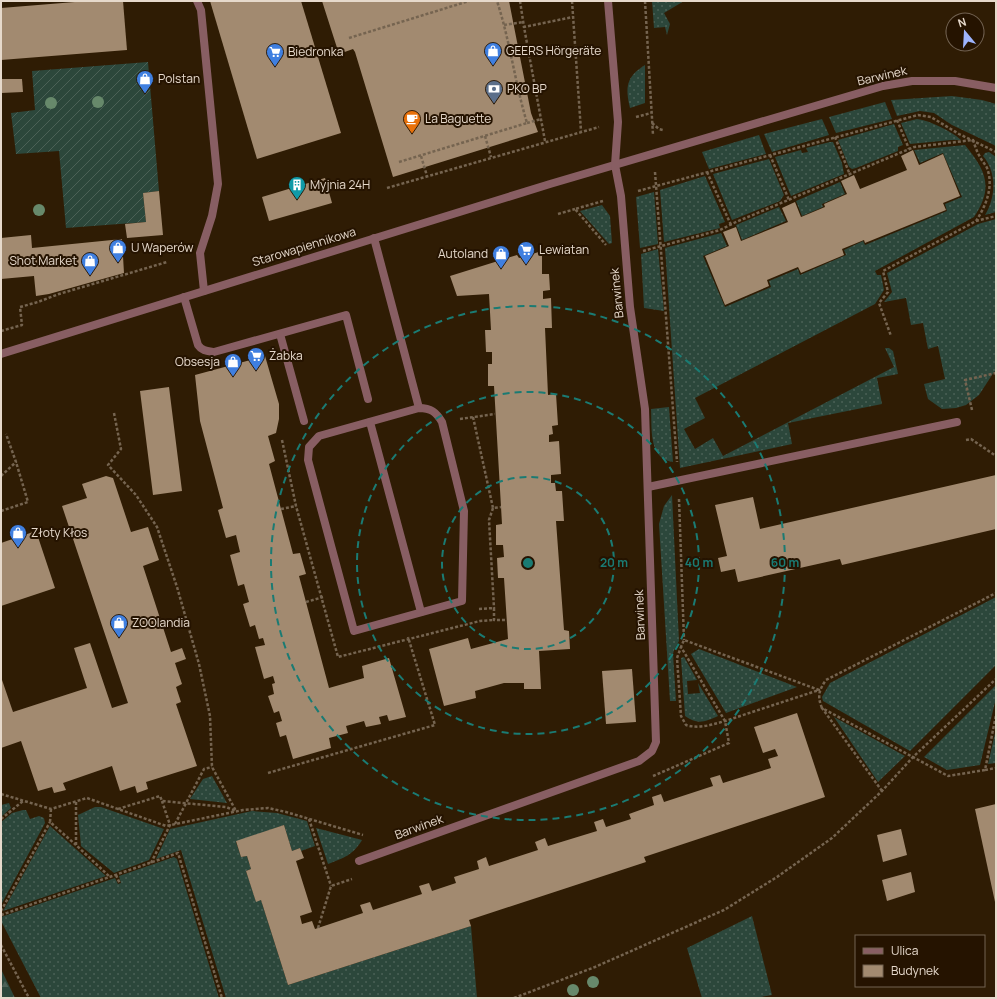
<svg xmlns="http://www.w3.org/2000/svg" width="997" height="999" font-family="Manrope,sans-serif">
  <defs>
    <pattern id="grass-dots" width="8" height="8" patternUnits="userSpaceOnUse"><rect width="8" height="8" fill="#2c473b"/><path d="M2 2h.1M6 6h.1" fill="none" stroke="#4b6156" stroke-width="1.8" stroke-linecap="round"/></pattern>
    <pattern id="forest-firs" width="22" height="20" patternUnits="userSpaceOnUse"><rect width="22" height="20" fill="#2c473b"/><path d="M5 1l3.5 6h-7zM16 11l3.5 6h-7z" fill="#4b6156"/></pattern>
    <pattern id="garden-furrows" width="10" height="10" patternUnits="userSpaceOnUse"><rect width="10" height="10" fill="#2c473b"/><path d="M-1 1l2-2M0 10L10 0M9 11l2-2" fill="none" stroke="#4b6156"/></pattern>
  </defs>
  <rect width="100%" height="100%" fill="#2f1c04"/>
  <g fill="url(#grass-dots)">
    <polygon points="652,1 684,1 664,13 670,24 667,35 665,27 654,28"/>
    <path d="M645,65V103L630,108C625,87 626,77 645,65Z"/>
    <polygon points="952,96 982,100 996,104 996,146 952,125 934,113 920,111 897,116 891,100"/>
    <polygon points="885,102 892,119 836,133 829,117"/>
    <polygon points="822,119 829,135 772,152 764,134"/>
    <path d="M917,119C931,121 951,131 961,140H951L910,144L901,123Z"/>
    <polygon points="894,124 903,145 898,147 898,151 856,168 852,169 849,167 838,140"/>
    <polygon points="759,135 766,154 709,169 702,152"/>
    <polygon points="830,142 833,142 842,163 844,174 791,196 775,157 801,150 802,153 808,152 806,148"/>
    <path d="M965,145C986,171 994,187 974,217L875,271L877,275H881L884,290L875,304L695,398L705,418L684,429L695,449L713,438L723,456L894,367L885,348H889L893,351L898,374L877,378L882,404L788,423L792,444L680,468L665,248L721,233L727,246L703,256L725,307L771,287L769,281L798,269L800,275L846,255L844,250L863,241L865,245L947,211L945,204L962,197L943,153L920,163L914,150Z"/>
    <path d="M989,152L996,157V212L985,215C996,198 997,172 983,156L985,153Z"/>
    <polygon points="769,159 784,195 780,201 732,220 713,174"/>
    <polygon points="705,176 725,222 719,224 720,228 664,242 660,190"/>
    <polygon points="840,182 845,194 822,204 823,207 802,216 796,201"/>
    <polygon points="654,192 658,244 640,248 636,197"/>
    <polygon points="602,205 610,216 612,243 609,244 580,211"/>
    <polygon points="779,207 786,221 742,240 736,225"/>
    <polygon points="996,219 996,371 994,372 979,395 966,405 956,408 942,409 928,399 924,384 945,379 938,346 928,349 923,323 911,325 906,298 884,302 892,292 887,273 978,224"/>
    <polygon points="658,249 664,311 644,308 641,254"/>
    <path d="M669,407L673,462C670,461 667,461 664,459C649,450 652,425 651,409Z"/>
    <polygon points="672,495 679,641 674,650 673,654 676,701 670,701 659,524 664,506"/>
    <polygon points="996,597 996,665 910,751 823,701 822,697 830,683"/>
    <polygon points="699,649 797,687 726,713 691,654"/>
    <path d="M684,657L697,680L687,681L688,694L700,693L698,683L718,716C705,722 697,725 685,716L681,658Z"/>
    <polygon points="996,685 996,698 980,765 947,770 924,757"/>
    <polygon points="834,717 905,756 878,782"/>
    <polygon points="996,729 996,763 988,764"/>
    <polygon points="212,776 227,803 190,799 203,779"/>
    <polygon points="9,803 11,808 1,817 1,805"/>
    <polygon points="95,807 101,807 164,829 149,860 114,873 81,846 78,815"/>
    <polygon points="23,810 26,810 30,819 39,816 44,818 45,823 1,905 1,822 12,813"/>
    <polygon points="252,811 277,813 307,821 315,846 301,851 300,848 292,851 284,825 236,842 241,857 247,856 251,869 246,871 256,901 261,900 288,985 471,926 477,998 226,998 181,850 156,859 170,829"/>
    <polygon points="50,826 106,876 3,911"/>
    <path d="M316,828L362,840C353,855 344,858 328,864Z"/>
    <polygon points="174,857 177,859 219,998 41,998 1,921 1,917 115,878 118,884 121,883 119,876"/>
    <polygon points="752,916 772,995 755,998 702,998 687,948"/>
  </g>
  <polygon fill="url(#forest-firs)" points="1,969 15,998 1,998"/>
  <polygon fill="url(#garden-furrows)" points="148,62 159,191 143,193 146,222 66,228 59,151 16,154 11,113 35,110 32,71"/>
  <g fill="#a28a70">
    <polygon points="87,1 123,1 127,50 1,60 1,8"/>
    <polygon points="210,1 301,1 341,133 257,159"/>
    <polygon points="322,1 509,1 531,113 538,132 393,177 355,52 353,49 339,54"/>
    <polygon points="1,79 22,79 23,92 1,93"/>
    <polygon points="913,150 919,165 943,154 960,196 943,203 946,210 865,243 864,240 842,249 844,255 801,273 798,267 767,280 769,286 725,305 705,256 729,246 723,232 736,227 741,241 788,222 782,208 795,202 801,217 825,207 824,204 847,194 841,181 854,175 860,189 907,170 901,156"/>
    <polygon points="325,178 332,203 269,221 262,197"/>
    <polygon points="159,191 163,235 127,238 125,224 146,222 143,193"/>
    <polygon points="31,235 32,248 122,239 124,273 49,294 36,296 34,276 1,279 1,238"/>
    <polygon points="542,251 542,274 549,274 550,290 543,291 543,299 551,298 552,328 545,328 548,395 556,394 558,425 552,426 553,434 549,435 549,442 559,441 561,474 551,475 551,483 555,483 556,491 562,491 564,521 556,521 564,630 569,631 570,649 539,651 541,689 524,689 524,683 504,683 475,691 476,698 444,706 429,649 468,638 471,649 508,639 504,578 498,578 497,558 504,557 503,545 496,545 496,525 502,524 494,386 488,386 488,364 492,364 492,352 486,352 485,330 491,330 489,294 457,296 450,276 517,255 519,258"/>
    <polygon points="265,356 279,404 279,419 276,433 268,436 275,461 269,464 293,554 300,553 306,574 299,576 329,688 364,678 362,666 389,658 406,717 389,721 387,715 379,717 381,724 366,727 364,721 346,726 348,733 329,738 331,748 293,759 286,735 280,737 276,723 282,721 279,711 274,713 268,696 274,694 272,684 275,683 273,676 264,679 255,647 265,645 263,638 259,639 255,625 250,627 243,604 249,602 244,584 238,586 230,555 240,552 236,535 226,538 218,510 223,508 200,421 195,375"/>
    <polygon points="169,387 182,491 153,495 140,391"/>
    <polygon points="996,475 996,529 842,565 840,559 738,582 735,569 721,572 718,558 727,556 715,505 753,497 760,529"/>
    <polygon points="106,476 113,478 131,532 148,527 159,560 143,566 171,652 182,648 186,659 175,663 182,684 176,687 181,702 176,704 197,766 146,782 148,789 137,793 135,786 120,791 112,766 63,783 66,790 54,793 52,787 38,791 21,741 1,748 1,677 13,712 87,688 74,648 90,643 112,708 128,703 62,506 87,498 82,484"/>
    <polygon points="36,531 55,588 1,606 1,543"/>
    <polygon points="632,669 636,722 606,724 602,671"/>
    <polygon points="797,713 825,797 644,857 646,862 469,920 471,926 288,985 261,900 256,902 246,871 251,869 247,856 241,857 236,841 284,825 292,851 300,848 304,858 296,861 312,912 300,916 302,924 312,921 315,929 363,913 360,905 370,902 373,910 422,894 419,886 429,883 432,891 456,883 454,877 479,869 477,861 486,857 489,866 538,850 535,842 545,838 548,846 597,831 594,822 603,819 606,827 631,819 629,814 654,805 652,797 661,794 664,802 713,786 710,778 720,775 723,783 771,768 768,759 778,756 775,749 763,753 754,727"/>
    <polygon points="996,804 996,902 995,902 975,809"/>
    <polygon points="901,829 907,855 883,862 877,835"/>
    <polygon points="911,872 915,892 887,901 882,880"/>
  </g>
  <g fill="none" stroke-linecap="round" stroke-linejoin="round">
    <g stroke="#756450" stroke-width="2.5" stroke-dasharray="3 2" stroke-linecap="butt">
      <polyline points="520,1 524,27"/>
      <polyline points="572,1 581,131"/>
      <polyline points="645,1 653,135"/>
      <polyline points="504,25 523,22"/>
      <polyline points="349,38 469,1"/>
      <polyline points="636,117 651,113"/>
      <polyline points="897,120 909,149"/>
      <polyline points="527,123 541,119"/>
      <polyline points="652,123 659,129 663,130"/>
      <polyline points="485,136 491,157"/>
      <polyline points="835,137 850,175"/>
      <polyline points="545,141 524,27 573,17"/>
      <polyline points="770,155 789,200"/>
      <polyline points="421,156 427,176"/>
      <path d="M399,162L527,123C515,83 510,41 497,1"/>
      <polyline points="655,172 677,462"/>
      <polyline points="707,172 731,225"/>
      <polyline points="387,188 599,127"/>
      <polyline points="638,191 918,115 931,117 959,134 996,152"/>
      <polyline points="603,201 575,209 606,245"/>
      <polyline points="558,214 575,209"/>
      <polyline points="976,221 996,216"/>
      <path d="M643,251L720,230L736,222L914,147L973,140C975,146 977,152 980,157C982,161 985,164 987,168C994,186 986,206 976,221L883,271L888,292L879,303L891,336"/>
      <polyline points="1,331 22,325 20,307 38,302 59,294 167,262"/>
      <polyline points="972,410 965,380 996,373"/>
      <polyline points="114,413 121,449 108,465 136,495 157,527 177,587 199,664 210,716 212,767 236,811"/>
      <polyline points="473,417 493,508 501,507"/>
      <polyline points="460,419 495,414"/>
      <polyline points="282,440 296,506 338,657 480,621 494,620"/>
      <polyline points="966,440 971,439 996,456"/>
      <polyline points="1,476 16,462 6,434"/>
      <polyline points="679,499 684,640"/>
      <polyline points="493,508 489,520 494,608"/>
      <polyline points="281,509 296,506"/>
      <polyline points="1,511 28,502 16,462"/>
      <polyline points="306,602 323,597"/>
      <polyline points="479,609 494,608 494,620 507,620"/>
      <path d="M822,708C817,696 819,690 826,680L996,593"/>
      <polyline points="985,770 996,768"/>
      <polyline points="268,773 435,725 408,637"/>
      <path d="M653,776L729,743L725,721L681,647L677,658L681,716L686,725C699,729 711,725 725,721L819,690L684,640L681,647"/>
      <polyline points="882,791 822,708 948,776 985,770 996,715"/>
      <polyline points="1,794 51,809 87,798 166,826 243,810 268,808 286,812 363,835"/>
      <polyline points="76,802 76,845 110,877"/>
      <polyline points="51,809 50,822 76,845"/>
      <polyline points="118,809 160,796 162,801 226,807 236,811"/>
      <polyline points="1,819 23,801"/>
      <polyline points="309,819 331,886"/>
      <polyline points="175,824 204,769 212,767"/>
      <polyline points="151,863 170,825 162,801"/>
      <polyline points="116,875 120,884"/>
      <polyline points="1,911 50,822"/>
      <polyline points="1,915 178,853 222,998"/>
      <polyline points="318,928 331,886 352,879"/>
      <polyline points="1,945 29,998"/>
      <polyline points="514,998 595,967 724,910 777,877 832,838 882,791 913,757 996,679"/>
    </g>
    <g stroke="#885e63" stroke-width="8">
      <polyline points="197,1 201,10 218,184 212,216 200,253 204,291"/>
      <path d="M184,297L198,345C202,351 207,351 214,352L346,315L368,399"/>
      <polyline points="280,334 304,421"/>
      <polyline points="648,487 957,422"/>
    </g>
    <g stroke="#885e63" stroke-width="8">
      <polyline points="374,238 419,408"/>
      <polyline points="1,354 550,184 883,86 912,81 955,81 996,88"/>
      <path d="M419,408C431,408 436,412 442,422L464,511L462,601L354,631L308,460L309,447L319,436Z"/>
      <polyline points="370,422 421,612"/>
      <polyline points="359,861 639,761 652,751 656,742 645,409 630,307 621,196 615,165 618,122 608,1"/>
    </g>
  </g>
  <g fill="#67896b">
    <circle cx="98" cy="102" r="6"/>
    <circle cx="51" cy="103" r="6"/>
    <circle cx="39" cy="210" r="6"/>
    <circle cx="593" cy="982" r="6"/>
    <circle cx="573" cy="990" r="6"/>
  </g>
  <g fill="none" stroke="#1a7b73" stroke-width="2" stroke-dasharray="7 5">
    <circle cx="528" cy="563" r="86"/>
    <circle cx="528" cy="563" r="171"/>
    <circle cx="528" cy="563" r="257"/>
  </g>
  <defs>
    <symbol id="shop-pin" viewBox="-11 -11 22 30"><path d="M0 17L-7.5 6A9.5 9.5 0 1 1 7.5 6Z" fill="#3f7fe0" stroke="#251300"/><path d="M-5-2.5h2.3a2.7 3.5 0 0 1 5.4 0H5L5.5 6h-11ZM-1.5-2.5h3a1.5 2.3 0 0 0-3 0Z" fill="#fff"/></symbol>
    <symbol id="supermarket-pin" viewBox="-11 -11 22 30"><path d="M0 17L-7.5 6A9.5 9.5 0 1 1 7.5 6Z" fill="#3f7fe0" stroke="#251300"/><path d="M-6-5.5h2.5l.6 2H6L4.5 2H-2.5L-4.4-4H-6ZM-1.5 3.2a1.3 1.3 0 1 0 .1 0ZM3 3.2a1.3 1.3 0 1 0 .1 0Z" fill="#fff"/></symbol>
    <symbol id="bank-pin" viewBox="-11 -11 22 30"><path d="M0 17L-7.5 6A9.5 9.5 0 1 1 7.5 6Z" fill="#5c6f8a" stroke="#251300"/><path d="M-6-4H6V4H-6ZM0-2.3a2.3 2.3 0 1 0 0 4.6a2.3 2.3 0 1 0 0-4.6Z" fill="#fff"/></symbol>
    <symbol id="cafe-pin" viewBox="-11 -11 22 30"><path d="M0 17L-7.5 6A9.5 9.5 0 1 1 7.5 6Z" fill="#e8710a" stroke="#251300"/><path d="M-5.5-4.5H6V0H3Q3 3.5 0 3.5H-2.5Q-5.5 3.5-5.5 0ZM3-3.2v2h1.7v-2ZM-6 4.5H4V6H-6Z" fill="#fff"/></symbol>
    <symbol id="building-pin" viewBox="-11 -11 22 30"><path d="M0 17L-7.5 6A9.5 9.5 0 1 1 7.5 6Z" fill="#0f9aa8" stroke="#251300"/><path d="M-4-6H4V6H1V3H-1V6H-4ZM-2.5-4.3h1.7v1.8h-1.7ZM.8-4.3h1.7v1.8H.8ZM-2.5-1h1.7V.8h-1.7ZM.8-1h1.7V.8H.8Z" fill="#fff"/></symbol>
  </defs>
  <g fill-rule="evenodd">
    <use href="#shop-pin" x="483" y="41" width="20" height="27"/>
    <use href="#supermarket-pin" x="265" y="42" width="20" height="27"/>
    <use href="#shop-pin" x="135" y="69" width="20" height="27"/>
    <use href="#bank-pin" x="484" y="79" width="20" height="27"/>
    <use href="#cafe-pin" x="402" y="109" width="20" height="27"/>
    <use href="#building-pin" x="287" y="175" width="20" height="27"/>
    <use href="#shop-pin" x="108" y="238" width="20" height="27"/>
    <use href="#supermarket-pin" x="516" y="240" width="20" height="27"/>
    <use href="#shop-pin" x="491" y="244" width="20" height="27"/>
    <use href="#shop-pin" x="80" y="251" width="20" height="27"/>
    <use href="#supermarket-pin" x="246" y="346" width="20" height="27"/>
    <use href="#shop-pin" x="223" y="352" width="20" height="27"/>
    <use href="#shop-pin" x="8" y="523" width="20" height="27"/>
    <use href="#shop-pin" x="109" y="613" width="20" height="27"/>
  </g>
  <g text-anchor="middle" stroke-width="4" stroke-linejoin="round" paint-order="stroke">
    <g font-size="12" fill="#e6d9cb" stroke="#251300" text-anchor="start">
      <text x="506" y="55">GEERS Hörgeräte</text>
      <text x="288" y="56">Biedronka</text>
      <text x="158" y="83">Polstan</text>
      <text x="507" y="93">PKO BP</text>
      <text x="425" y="123">La Baguette</text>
      <text x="310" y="189">Myjnia 24H</text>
      <text x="131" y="252">U Waperów</text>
      <text x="539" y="254">Lewiatan</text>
      <text x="488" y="258" text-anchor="end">Autoland</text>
      <text x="77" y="265" text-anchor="end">Shot Market</text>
      <text x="269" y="360">Żabka</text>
      <text x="220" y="366" text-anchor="end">Obsesja</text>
      <text x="31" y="537">Złoty Kłos</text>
      <text x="132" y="627">ZOOlandia</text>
    </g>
    <g font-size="12" fill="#e6d9cb" stroke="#251300">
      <text transform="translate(882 76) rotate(-13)" y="4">Barwinek</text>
      <text transform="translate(304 247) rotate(-17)" y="4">Starowapiennikowa</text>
      <text transform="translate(617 293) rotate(-96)" y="4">Barwinek</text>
      <text transform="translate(640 615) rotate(-92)" y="4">Barwinek</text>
      <text transform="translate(419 827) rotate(-20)" y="4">Barwinek</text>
    </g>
  </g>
  <circle cx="528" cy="563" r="6" fill="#1a7b73" stroke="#251300" stroke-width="2"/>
  <g font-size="12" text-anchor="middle" font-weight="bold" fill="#1a7b73" stroke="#251300" stroke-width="4" stroke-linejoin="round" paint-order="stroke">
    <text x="614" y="567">20 m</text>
    <text x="699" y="567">40 m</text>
    <text x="785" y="567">60 m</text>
  </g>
  <rect width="997" height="999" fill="none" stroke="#e6d9cb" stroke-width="4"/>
  <rect x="855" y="935" width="130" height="52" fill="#251300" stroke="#726251"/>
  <rect x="863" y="948" width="20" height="6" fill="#885e63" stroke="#726251"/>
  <text x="891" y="955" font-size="12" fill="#e6d9cb">Ulica</text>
  <rect x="863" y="965" width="20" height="12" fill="#a28a70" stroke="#726251"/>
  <text x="891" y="975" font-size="12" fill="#e6d9cb">Budynek</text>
  <g transform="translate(965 32) rotate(342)"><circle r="19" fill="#251300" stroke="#726251"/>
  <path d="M0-3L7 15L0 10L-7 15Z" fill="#9eb4fd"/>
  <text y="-6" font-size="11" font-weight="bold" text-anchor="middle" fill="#e6d9cb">N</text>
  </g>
</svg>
